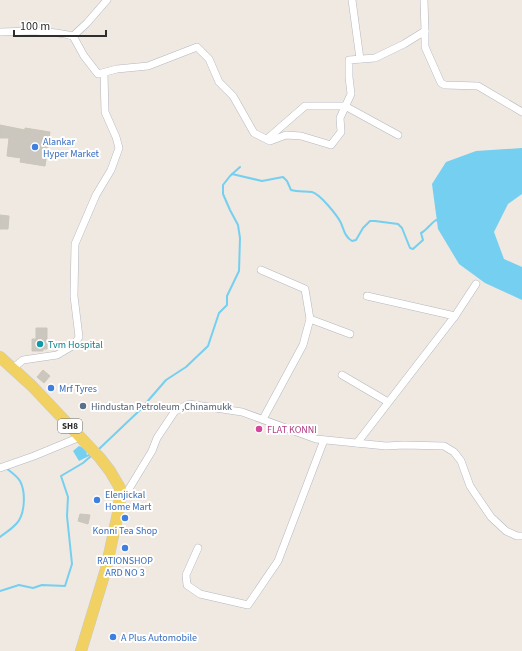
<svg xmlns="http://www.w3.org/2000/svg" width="522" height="651" font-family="'Source Sans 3',sans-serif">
  <rect width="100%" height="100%" fill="#efe9e1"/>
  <g fill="#75cff0">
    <polygon points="522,148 522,194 508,204 494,232 504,259 522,267 522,300 485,283 459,264 438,229 432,184 446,162 476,151"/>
    <polygon points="79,446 86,449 87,455 91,452 91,455 79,461 73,451"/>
  </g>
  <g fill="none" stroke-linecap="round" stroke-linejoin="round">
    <g stroke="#75cff0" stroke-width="2">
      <path d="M232,174L262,181L283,177L287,181L291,190C298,192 305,191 312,192C320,194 337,215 341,223C344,230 345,237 352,241L356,240L363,228L370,221H375L398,224L402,228L410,248L413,249L423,240L421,233C427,230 430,224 436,220L439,221"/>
      <polyline points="99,449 140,410 166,380 186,367 208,346 219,313 227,305 227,296 239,271 240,238 238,225 230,210 223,194 223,185 230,176 240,167"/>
      <path d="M0,537C5,533 12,529 17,523C25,514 26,492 20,481C17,476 11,472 6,468"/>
      <polyline points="0,591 19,585 33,588 42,585 65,586 72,564 67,516 68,497 61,476 83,463 91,456"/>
    </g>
  </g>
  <g fill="#cbc7bf" stroke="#cbc5ba">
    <polygon points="0,125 25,130 25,128 50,132 45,166 20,162 21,158 7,156 9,138 0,138"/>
    <polygon points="0,215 9,216 8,229 0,229"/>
    <polygon points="36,328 47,328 47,349 43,349 43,351 32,351 32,339 36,339"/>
    <polygon points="43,370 50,376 44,383 37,377"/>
    <polygon points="80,514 90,515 88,524 78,521"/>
  </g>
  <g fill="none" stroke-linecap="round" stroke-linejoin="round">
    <defs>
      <g id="street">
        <polyline points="352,0 360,59"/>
        <polyline points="424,0 425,31"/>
        <path d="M0,32C24,31 50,30 73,36L84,56L98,74L117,69L148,66L197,47L209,59L219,82L233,96L254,133L270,141L286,135L301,136L331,145L341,132L340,118L351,94L349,77V60L375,58L404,44L425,31V47L441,83L445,85L478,86L522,112"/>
        <polyline points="73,36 87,23 107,0"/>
        <polyline points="267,139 305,106 345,106 398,135"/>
        <polyline points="261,270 305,289 310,319 303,345 263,419"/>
        <polyline points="455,316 476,284"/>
        <polyline points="310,319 350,334"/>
        <polyline points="13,368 23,360 57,355 74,345 79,337 74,296 75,244 96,195 111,170 119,148 116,137 105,112 104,73"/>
        <polyline points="342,375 388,402"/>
        <polyline points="357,443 455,316 367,296"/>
        <polyline points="0,468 34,456 80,437"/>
        <polyline points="121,502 152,451 157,438 175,411 189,404 242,412 316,439 386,446 404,445 444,446 454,452 461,461 470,486 491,517 506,531 517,536 522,536"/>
        <polyline points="198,548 186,575 187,585 200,594 248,605 278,561 324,440"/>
      </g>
      <polyline id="primary" points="0,357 32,386 100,458 110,471 120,488 119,508 106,569 81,651"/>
    </defs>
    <use href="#street" stroke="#b4b7c1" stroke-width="8"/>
    <use href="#primary" stroke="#c9c9c9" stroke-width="12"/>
    <use href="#street" stroke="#fff" stroke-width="7"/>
    <use href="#primary" stroke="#f2d163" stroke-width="11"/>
  </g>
  <g fill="#3f7fe0" stroke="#fff" stroke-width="1.5">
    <circle cx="35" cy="147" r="4"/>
    <circle cx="51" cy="388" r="4"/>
    <circle cx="97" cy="500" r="4"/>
    <circle cx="125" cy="518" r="4"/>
    <circle cx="125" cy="548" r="4"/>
    <circle cx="113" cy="637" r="4"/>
  </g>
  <circle fill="#0f9aa8" stroke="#fff" stroke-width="1.5" cx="40" cy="344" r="4"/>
  <circle fill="#5c6f8a" stroke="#fff" stroke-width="1.5" cx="83" cy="406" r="4"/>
  <circle fill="#d1479c" stroke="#fff" stroke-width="1.5" cx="259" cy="429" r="4"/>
  <g text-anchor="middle" stroke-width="4" stroke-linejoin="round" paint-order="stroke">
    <rect fill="#fff" stroke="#6d6d6d" stroke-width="1" x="58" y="419" width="24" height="14" rx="3"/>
    <g font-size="9" font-weight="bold" fill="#2e2e2e">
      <text x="70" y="429">SH8</text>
    </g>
    <g font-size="10" fill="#366cbe" stroke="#fff" text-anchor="start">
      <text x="43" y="145">Alankar<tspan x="43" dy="12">Hyper Market</tspan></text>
      <text x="59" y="392">Mrf Tyres</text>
      <text x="105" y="498">Elenjickal<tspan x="105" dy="12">Home Mart</tspan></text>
      <text x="125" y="534" text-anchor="middle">Konni Tea Shop</text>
      <text x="125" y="564" text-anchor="middle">RATIONSHOP<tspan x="125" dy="12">ARD NO 3</tspan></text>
      <text x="121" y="641">A Plus Automobile</text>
    </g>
    <g font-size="10" fill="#0d838f" stroke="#fff" text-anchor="start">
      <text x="48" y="348">Tvm Hospital</text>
    </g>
    <g font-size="10" fill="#4e5e75" stroke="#fff" text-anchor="start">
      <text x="91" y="410">Hindustan Petroleum ,Chinamukk</text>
    </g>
    <g font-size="10" fill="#b23c85" stroke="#fff" text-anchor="start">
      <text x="267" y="433">FLAT KONNI</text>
    </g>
  </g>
  <path d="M14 30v6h92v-6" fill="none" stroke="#2e2e2e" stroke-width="2"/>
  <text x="20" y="30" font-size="12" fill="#2e2e2e" stroke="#ffffff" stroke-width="3" paint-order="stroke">100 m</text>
</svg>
